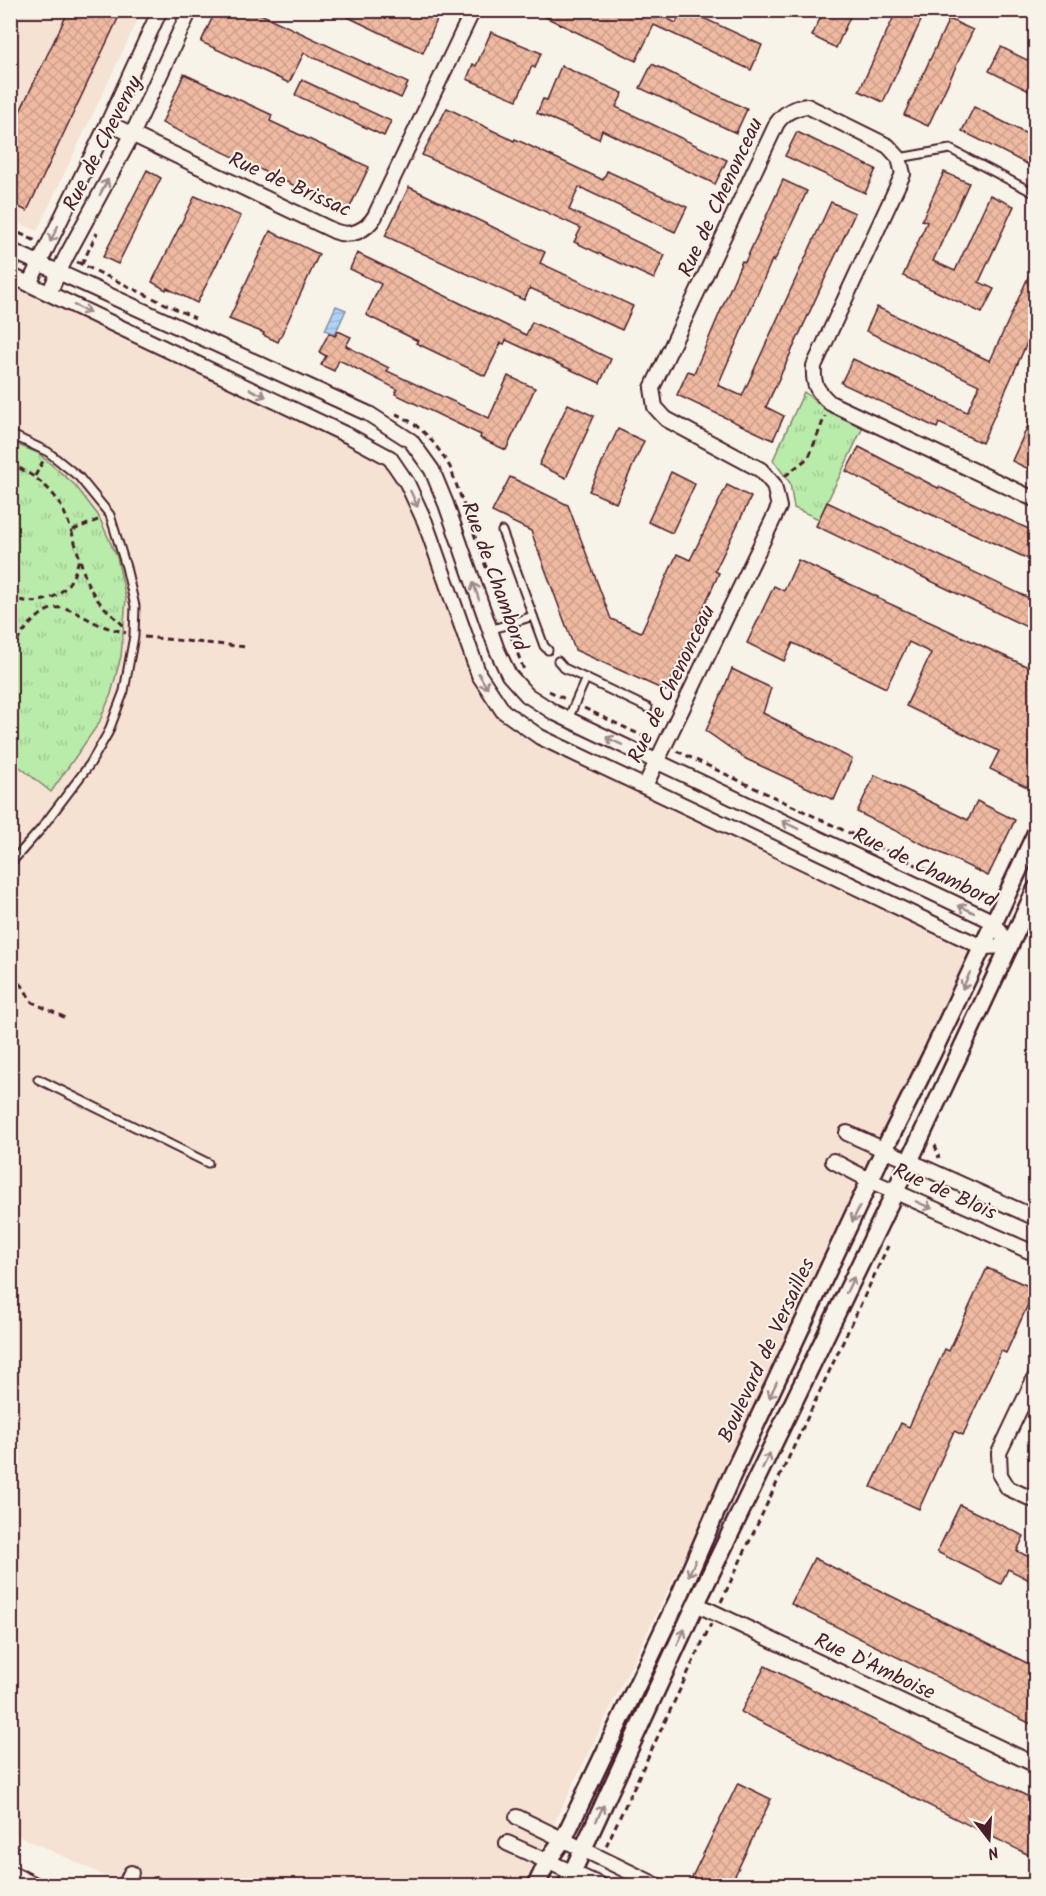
<svg xmlns="http://www.w3.org/2000/svg" width="1046" height="1896" font-family="Kalam,sans-serif">
  <defs>
    <pattern id="park-tufts" width="24" height="20" patternUnits="userSpaceOnUse" patternTransform="scale(1.5)"><rect width="24" height="20" fill="#b9ebab"/><path d="M3 7l-1-3M5 7V3M7 7l1-3M15 17l-1-3M17 17v-4M19 17l1-3" fill="none" stroke="#a1c993"/></pattern>
    <pattern id="water-rules" width="6" height="5" patternUnits="userSpaceOnUse" patternTransform="scale(1.5)"><rect width="6" height="5" fill="#afd3f8"/><path d="M0 2.5h6" fill="none" stroke="#98b5d5"/></pattern>
    <pattern id="building-cross-hatch" width="8" height="8" patternUnits="userSpaceOnUse" patternTransform="scale(1.5)"><rect width="8" height="8" fill="#efbaa1"/><path d="M0 0l8 8M0 8l8-8" fill="none" stroke="#ce9f8b"/></pattern>
  </defs>
  <rect width="100%" height="100%" fill="#f7f3e8"/>
  <filter id="ink" filterUnits="userSpaceOnUse"><feTurbulence type="fractalNoise" baseFrequency=".0167" numOctaves="2"/><feDisplacementMap in="SourceGraphic" scale="12" xChannelSelector="R" yChannelSelector="G"/><feConvolveMatrix kernelMatrix="1 2 1 2 8 2 1 2 1" color-interpolation-filters="sRGB"/></filter>
  <g filter="url(#ink)">
    <g fill="#f5e2d3">
      <polygon points="11,11 142,11 37,231 11,219"/>
      <polygon points="29,284 390,458 407,483 487,689 540,737 982,947 524,1885 120,1885 93,1870 11,1832 10,286 23,292"/>
    </g>
    <g fill="url(#park-tufts)" stroke="#82856b" stroke-width="1.5">
      <polygon points="804,392 825,407 864,425 819,519 794,508 790,483 773,460"/>
      <polygon points="11,442 38,453 75,485 98,515 117,557 126,599 121,656 111,694 99,723 51,792 11,760"/>
    </g>
    <polygon fill="url(#water-rules)" stroke="#878ba6" stroke-width="1.5" points="336,306 346,310 335,334 325,330"/>
    <g fill="url(#building-cross-hatch)" stroke="#4a1f2b" stroke-width="1.5">
      <polygon points="69,10 122,10 27,211 10,203 10,132"/>
      <polygon points="216,10 252,10 408,83 401,98 304,53 289,83 201,42"/>
      <polygon points="333,10 441,10 423,53"/>
      <polygon points="531,10 651,10 676,23 682,10 686,10 762,45 751,70 654,25 636,61"/>
      <polygon points="824,10 853,10 836,48 812,36"/>
      <polygon points="897,10 926,10 883,102 859,91"/>
      <polygon points="949,19 973,30 928,126 904,115"/>
      <polygon points="491,32 541,53 535,68 532,66 517,100 467,79 473,64 476,66"/>
      <polygon points="1001,47 1035,64 1035,94 989,71"/>
      <polygon points="652,64 747,109 736,133 640,88"/>
      <polygon points="561,66 623,93 616,107 727,160 715,184 602,130 599,139 537,113 543,99 547,100"/>
      <polygon points="184,74 272,115 270,121 369,167 348,211 162,123"/>
      <polygon points="302,80 391,121 384,136 295,95"/>
      <polygon points="974,107 1035,138 1035,157 1031,166 962,131"/>
      <polygon points="447,108 514,141 515,139 603,180 607,171 687,207 675,232 579,187 569,210 665,255 654,279 574,242 581,228 422,155"/>
      <polygon points="797,132 876,169 865,193 785,156"/>
      <polygon points="147,170 161,178 118,264 103,257"/>
      <polygon points="944,172 969,183 933,261 955,271 990,195 1014,206 979,282 994,289 982,313 903,276 927,222 922,220"/>
      <polygon points="783,180 807,191 774,262 772,260 718,385 742,396 831,202 855,213 766,407 784,416 773,440 677,395 688,371 694,373 742,261 745,262"/>
      <polygon points="409,187 545,252 540,263 633,306 622,330 530,288 524,300 385,236"/>
      <polygon points="195,196 241,216 197,303 167,288 166,290 152,282"/>
      <polygon points="270,231 319,254 278,342 263,335 264,333 229,319"/>
      <polygon points="357,253 526,335 532,322 611,359 600,383 506,340 504,344 501,343 485,376 416,343 418,341 366,315 381,284 350,269"/>
      <polygon points="1035,262 1035,325 982,443 939,423 937,428 841,383 853,359 967,412 979,385 866,331 877,307 990,361"/>
      <polygon points="338,331 351,337 346,346 389,368 387,371 489,418 508,376 535,388 506,450 480,438 481,435 395,394 397,389 339,360 334,371 321,365 326,356 319,352 329,333 335,336"/>
      <polygon points="568,404 594,416 566,478 539,465"/>
      <polygon points="1035,410 1035,472 1012,461"/>
      <polygon points="618,429 644,441 616,503 589,491"/>
      <polygon points="859,447 938,488 939,487 1035,532 1035,562 915,507 846,471"/>
      <polygon points="671,472 695,484 672,533 648,522"/>
      <polygon points="510,477 568,505 611,619 641,632 677,554 690,560 727,485 751,497 715,571 719,573 666,691 575,650 531,531 492,512"/>
      <polygon points="827,502 1035,601 1035,631 816,526"/>
      <polygon points="798,560 878,597 877,598 1035,670 1035,771 1027,787 990,769 999,751 906,706 931,653 909,642 886,688 793,643 784,661 747,643 774,586 784,591"/>
      <polygon points="732,669 771,688 763,713 852,759 834,800 746,759 706,731"/>
      <polygon points="875,775 968,820 977,801 1015,820 988,876 857,812"/>
      <polygon points="987,1268 1035,1289 1006,1353 1001,1351 963,1435 954,1431 919,1509 871,1487 901,1423 909,1427 945,1349 949,1351"/>
      <polygon points="960,1505 1024,1536 1017,1551 1035,1560 1035,1583 1008,1569 1001,1584 937,1552"/>
      <polygon points="814,1558 1035,1667 1035,1726 791,1604"/>
      <polygon points="765,1666 1035,1800 1035,1858 741,1712"/>
      <polygon points="738,1783 771,1799 730,1886 705,1886 691,1879"/>
    </g>
    <g fill="none" stroke-linecap="round" stroke-linejoin="round">
      <defs>
        <g id="service">
          <polyline points="899,158 950,149 1036,194"/>
          <polyline points="10,434 48,452 79,477 110,515 126,567 135,606 134,636 124,691 108,733 90,764 40,830 10,864"/>
          <polyline points="533,616 544,646 548,650"/>
          <polyline points="490,630 533,616 502,531"/>
          <polyline points="558,661 564,668 648,708"/>
          <polyline points="568,719 586,678"/>
          <polyline points="38,1079 208,1163"/>
        </g>
        <g id="minor">
          <path d="M108,123L334,231C350,238 366,231 375,216L473,10"/>
          <polyline points="10,250 369,414 411,441 432,470 446,504 497,650 509,675 527,695 555,713 994,922 1009,946 982,947 540,737 503,711 479,675 425,522 407,483 390,458 351,437 10,275"/>
          <polyline points="29,284 108,123 160,10"/>
          <polyline points="49,293 66,257 132,135 190,10"/>
          <path d="M645,786L779,507L774,485L761,470L666,419L655,407L652,388L777,123C785,112 794,108 807,106L888,146L899,158L903,174L814,366C813,385 816,390 830,403L1036,500"/>
          <polyline points="847,1133 1036,1218"/>
          <polyline points="833,1161 871,1181 1036,1254"/>
          <polyline points="1036,1375 999,1453 1000,1475 1008,1488 1036,1501"/>
          <polyline points="696,1604 1036,1765"/>
          <polyline points="517,1817 658,1886"/>
          <polyline points="507,1843 602,1886"/>
          <polyline points="125,1886 131,1873"/>
          <polyline points="156,1886 156,1885"/>
        </g>
        <g id="tertiary">
          <polyline points="10,1874 34,1886"/>
          <polyline points="536,1886 548,1860 564,1838 679,1597 728,1484 884,1150 931,1056 1036,833"/>
          <polyline points="566,1886 696,1604 895,1192 1036,889"/>
        </g>
      </defs>
      <use href="#service" stroke="#4a1f2b" stroke-width="11"/>
      <use href="#minor" stroke="#4a1f2b" stroke-width="18"/>
      <use href="#tertiary" stroke="#4a1f2b" stroke-width="21"/>
      <g stroke="#4a1f2b" stroke-width="3" stroke-dasharray="6 4.5" stroke-linecap="butt">
        <polyline points="10,229 36,241"/>
        <polyline points="77,262 195,318"/>
        <polyline points="82,264 97,233"/>
        <path d="M396,414C422,425 436,444 450,467L504,617"/>
        <path d="M10,463C57,487 64,504 78,553C82,564 84,578 90,588C98,604 112,614 124,626"/>
        <polyline points="35,476 43,461"/>
        <polyline points="785,476 809,457 825,416"/>
        <polyline points="73,530 100,519"/>
        <path d="M10,598C20,600 30,603 39,601C63,598 75,579 79,558"/>
        <polyline points="510,634 524,670"/>
        <polyline points="144,637 247,647"/>
        <path d="M10,650C19,639 27,625 38,617C61,597 76,614 98,624C107,628 117,630 126,633"/>
        <polyline points="549,691 567,700"/>
        <polyline points="584,708 651,740"/>
        <polyline points="677,751 988,899"/>
        <polyline points="10,979 22,985 32,1002 68,1019"/>
        <polyline points="935,1145 939,1158"/>
        <polyline points="721,1602 888,1246"/>
        <polyline points="606,1846 711,1624"/>
      </g>
      <use href="#service" stroke="#f7f3e8" stroke-width="7"/>
      <use href="#minor" stroke="#f7f3e8" stroke-width="14"/>
      <use href="#tertiary" stroke="#f7f3e8" stroke-width="16"/>
    </g>
    <defs><path id="oneway-shaft" d="M-6 0H5M1.5-3L5.5 0L1.5 3" fill="none" stroke-width="1.6" stroke-linecap="round" stroke-linejoin="round" transform="scale(1.5)"/></defs>
    <g stroke="#a0898a">
      <use href="#oneway-shaft" transform="translate(104 187) rotate(-62)"/>
      <use href="#oneway-shaft" transform="translate(54 234) rotate(116)"/>
      <use href="#oneway-shaft" transform="translate(82 309) rotate(25)"/>
      <use href="#oneway-shaft" transform="translate(258 393) rotate(25)"/>
      <use href="#oneway-shaft" transform="translate(414 499) rotate(66)"/>
      <use href="#oneway-shaft" transform="translate(476 591) rotate(-109)"/>
      <use href="#oneway-shaft" transform="translate(483 681) rotate(60)"/>
      <use href="#oneway-shaft" transform="translate(614 741) rotate(-155)"/>
      <use href="#oneway-shaft" transform="translate(790 825) rotate(-154)"/>
      <use href="#oneway-shaft" transform="translate(966 909) rotate(-154)"/>
      <use href="#oneway-shaft" transform="translate(966 981) rotate(115)"/>
      <use href="#oneway-shaft" transform="translate(924 1205) rotate(24)"/>
      <use href="#oneway-shaft" transform="translate(856 1214) rotate(115)"/>
      <use href="#oneway-shaft" transform="translate(850 1285) rotate(-64)"/>
      <use href="#oneway-shaft" transform="translate(773 1390) rotate(115)"/>
      <use href="#oneway-shaft" transform="translate(766 1461) rotate(-64)"/>
      <use href="#oneway-shaft" transform="translate(692 1568) rotate(114)"/>
      <use href="#oneway-shaft" transform="translate(681 1637) rotate(-65)"/>
      <use href="#oneway-shaft" transform="translate(600 1813) rotate(-65)"/>
    </g>
  </g>
  <g text-anchor="middle" stroke-width="4.5" stroke-linejoin="round" paint-order="stroke">
    <g font-size="21" fill="#4a1f2b" stroke="#f7f3e8">
      <text transform="translate(102 143) rotate(-63)" y="7">Rue de Cheverny</text>
      <text transform="translate(290 184) rotate(24)" y="7">Rue de Brissac</text>
      <text transform="translate(720 197) rotate(-65)" y="7">Rue de Chenonceau</text>
      <text transform="translate(495 576) rotate(70)" y="7">Rue de Chambord</text>
      <text transform="translate(671 684) rotate(-64)" y="7">Rue de Chenonceau</text>
      <text transform="translate(925 867) rotate(26)" y="7">Rue de Chambord</text>
      <text transform="translate(945 1191) rotate(24)" y="7">Rue de Blois</text>
      <text transform="translate(766 1350) rotate(-65)" y="7">Boulevard de Versailles</text>
      <text transform="translate(875 1666) rotate(25)" y="7">Rue D'Amboise</text>
    </g>
  </g>
  <rect width="1046" height="1896" fill="none" stroke="#f7f3e8" stroke-width="36"/>
  <rect x="18" y="18" width="1010" height="1860" fill="none" stroke="#4a1f2b" stroke-width="2" filter="url(#ink)"/>
  <g transform="translate(989 1839) rotate(163)" stroke="#f7f3e8" stroke-width="4.5" paint-order="stroke">
  <path d="M0-4.5L10 22L0 15L-10 22Z" fill="#4a1f2b"/>
  <text y="-9" font-size="16" font-weight="bold" text-anchor="middle" fill="#4a1f2b">N</text>
  </g>
</svg>
